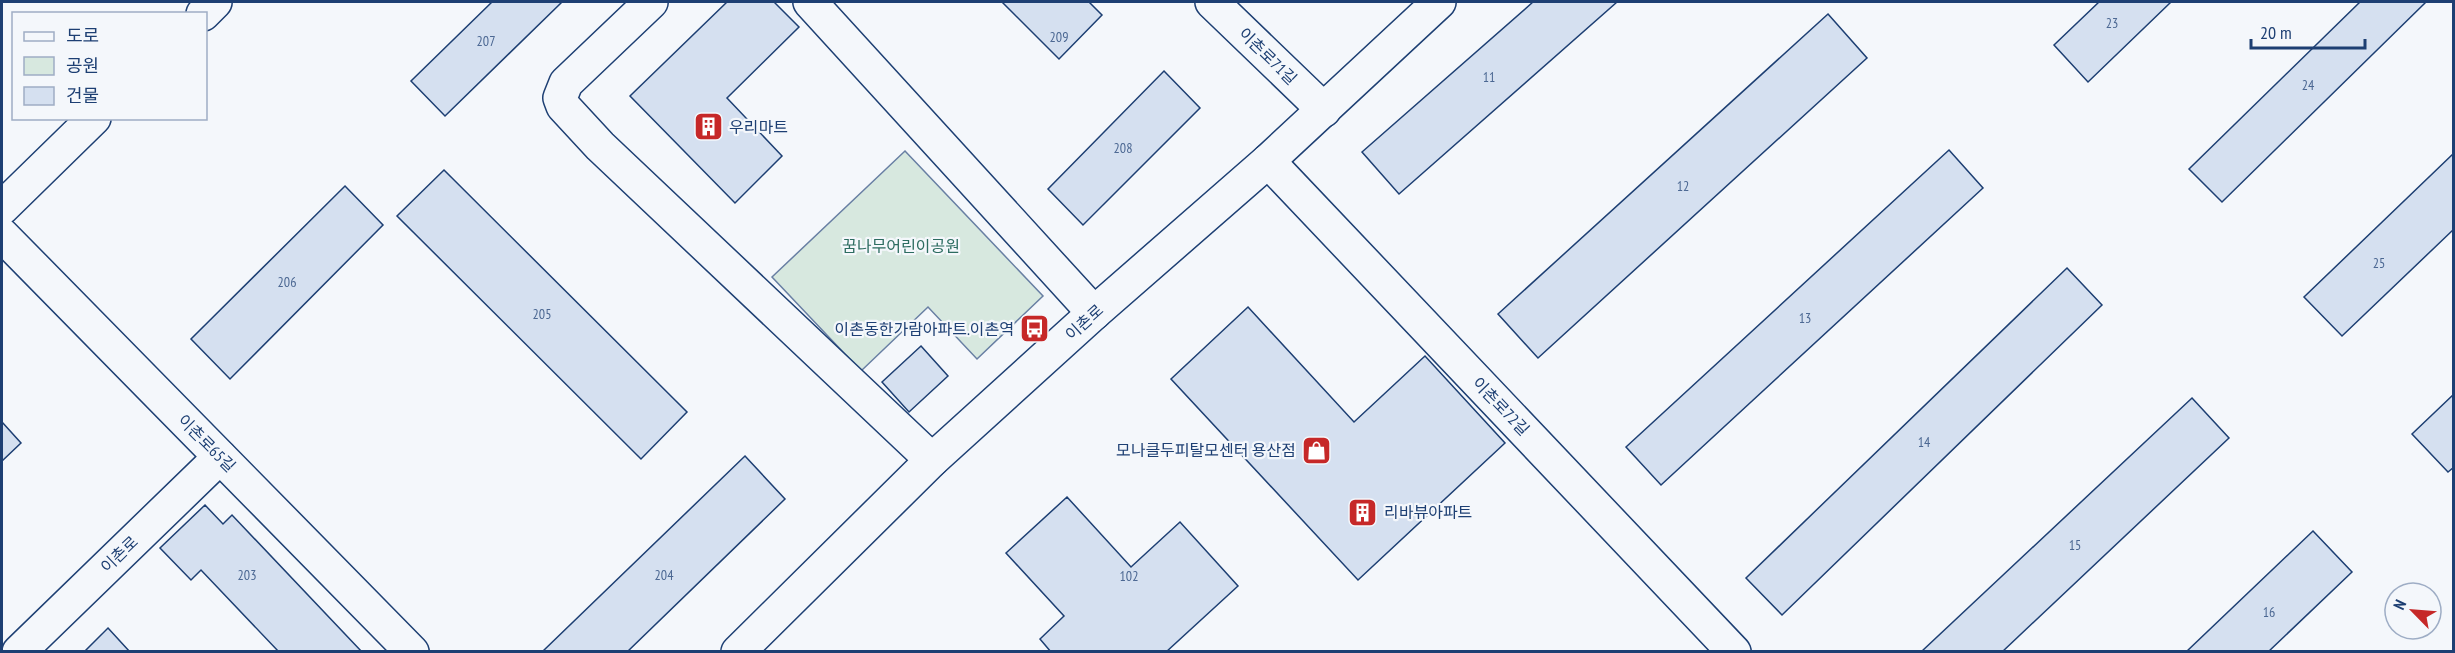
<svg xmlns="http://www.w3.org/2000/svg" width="2455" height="653" font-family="'PT Sans Narrow','Noto Sans KR',sans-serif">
  <rect width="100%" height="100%" fill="#f4f7fb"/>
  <polygon fill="#d7e8df" stroke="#687fa3" stroke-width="1.5" points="905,151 1043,296 977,359 928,307 861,371 772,277"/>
  <g fill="#d5e0f0" stroke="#1d3f73" stroke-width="1.5">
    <polygon points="492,2 562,2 445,116 411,81"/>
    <polygon points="727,2 774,2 799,27 727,98 782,156 735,203 630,96"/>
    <polygon points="1002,2 1089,2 1102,15 1059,59"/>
    <polygon points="1533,2 1617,2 1399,194 1362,152"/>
    <polygon points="2099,2 2171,2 2088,82 2054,45"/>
    <polygon points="2360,2 2426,2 2222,202 2189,169"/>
    <polygon points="1828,14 1867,58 1538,358 1498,314"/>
    <polygon points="1164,71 1200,108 1083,225 1048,189"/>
    <polygon points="1949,150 1983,188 1661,485 1626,447"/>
    <polygon points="2454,153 2454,229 2342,336 2304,297"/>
    <polygon points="444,170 687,412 641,459 397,216"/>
    <polygon points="345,186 383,225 230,379 191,339"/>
    <polygon points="2067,268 2102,305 1782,615 1746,578"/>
    <polygon points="1248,307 1354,422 1425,356 1505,443 1358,580 1171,379"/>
    <polygon points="921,346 948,376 909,412 882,382"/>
    <polygon points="2454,394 2454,467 2448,472 2412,434"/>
    <polygon points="2192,398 2229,438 2002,652 1921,652"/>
    <polygon points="2,422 21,443 2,461"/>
    <polygon points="745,456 785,499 627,652 542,652"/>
    <polygon points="1067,497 1131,567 1180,522 1238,586 1166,652 1051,652 1040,639 1064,616 1006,553"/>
    <polygon points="205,505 223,524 232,515 362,652 279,652 201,570 191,580 160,548"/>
    <polygon points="2313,531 2352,572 2268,652 2186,652"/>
    <polygon points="108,628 130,652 84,652"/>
  </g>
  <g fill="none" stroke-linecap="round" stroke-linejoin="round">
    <defs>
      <g id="minor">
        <polyline points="651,2 566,83 560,98 563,106 600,146 932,460"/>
        <polyline points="810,2 1094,313"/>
        <polyline points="1212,2 1324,110"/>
        <polyline points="203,14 215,2"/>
        <polyline points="1268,161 1734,652"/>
        <polyline points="2,208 94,118"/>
        <polyline points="2,235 412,652"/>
        <polyline points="19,652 220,457"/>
        <polyline points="738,652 932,460 1094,313 1268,161 1439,2"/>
      </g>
    </defs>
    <use href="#minor" stroke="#1d3f73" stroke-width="36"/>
    <use href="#minor" stroke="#f4f7fb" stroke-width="33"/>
  </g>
  <defs>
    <symbol id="building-square" viewBox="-11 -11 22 22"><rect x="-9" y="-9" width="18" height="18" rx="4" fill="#c62828" stroke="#f4f7fb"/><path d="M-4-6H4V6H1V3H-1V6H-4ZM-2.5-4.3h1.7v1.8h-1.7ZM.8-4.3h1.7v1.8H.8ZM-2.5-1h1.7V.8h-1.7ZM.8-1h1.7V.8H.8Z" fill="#fff"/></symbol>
    <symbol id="bus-square" viewBox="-11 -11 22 22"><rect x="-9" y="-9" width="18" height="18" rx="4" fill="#c62828" stroke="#f4f7fb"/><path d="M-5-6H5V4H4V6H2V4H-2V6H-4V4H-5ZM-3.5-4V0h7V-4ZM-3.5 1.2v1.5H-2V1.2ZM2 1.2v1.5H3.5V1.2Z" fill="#fff"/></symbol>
    <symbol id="shop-square" viewBox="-11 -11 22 22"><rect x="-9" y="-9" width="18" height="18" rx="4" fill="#c62828" stroke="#f4f7fb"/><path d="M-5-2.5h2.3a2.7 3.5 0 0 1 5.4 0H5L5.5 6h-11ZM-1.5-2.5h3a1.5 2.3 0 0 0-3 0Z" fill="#fff"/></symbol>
  </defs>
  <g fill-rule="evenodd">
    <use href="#building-square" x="692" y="110" width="33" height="33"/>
    <use href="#bus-square" x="1018" y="312" width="33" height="33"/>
    <use href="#shop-square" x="1300" y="434" width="33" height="33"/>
    <use href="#building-square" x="1346" y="496" width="33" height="33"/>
  </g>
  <g text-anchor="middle" stroke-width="4.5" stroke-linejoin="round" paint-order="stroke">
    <g font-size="14" fill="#4b6792">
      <text x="2112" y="28">23</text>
      <text x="1059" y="42">209</text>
      <text x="486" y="46">207</text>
      <text x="1489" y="82">11</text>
      <text x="2308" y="90">24</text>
      <text x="1123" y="153">208</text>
      <text x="1683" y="191">12</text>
      <text x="2379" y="268">25</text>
      <text x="287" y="287">206</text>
      <text x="542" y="319">205</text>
      <text x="1805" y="323">13</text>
      <text x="1924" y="447">14</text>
      <text x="2075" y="550">15</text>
      <text x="247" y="580">203</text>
      <text x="664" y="580">204</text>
      <text x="1129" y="581">102</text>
      <text x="2269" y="617">16</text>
    </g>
    <g font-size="16" fill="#1d3f73" stroke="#f4f7fb">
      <text transform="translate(1268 56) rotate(44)" y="6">이촌로71길</text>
      <text transform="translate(1084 322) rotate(-42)" y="6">이촌로</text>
      <text transform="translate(1501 406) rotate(46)" y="6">이촌로72길</text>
      <text transform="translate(207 443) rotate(45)" y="6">이촌로65길</text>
      <text transform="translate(119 554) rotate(-44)" y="6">이촌로</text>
    </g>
    <g font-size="16" fill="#1d3f73" stroke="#f4f7fb" text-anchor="start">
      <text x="729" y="133">우리마트</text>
      <text x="1014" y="335" text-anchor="end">이촌동한가람아파트.이촌역</text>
      <text x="1296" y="456" text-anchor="end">모나클두피탈모센터 용산점</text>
      <text x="1384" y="518">리바뷰아파트</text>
    </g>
    <g font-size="16" fill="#2c6c60" stroke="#f4f7fb">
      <text x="901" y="252">꿈나무어린이공원</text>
    </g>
  </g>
  <rect width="2455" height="653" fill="none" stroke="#1d3f73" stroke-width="6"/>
  <rect x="12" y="12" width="195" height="108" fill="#f4f7fb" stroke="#9eadc5" stroke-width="1.5"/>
  <rect x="24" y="32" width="30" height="9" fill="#f4f7fb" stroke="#9eadc5" stroke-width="1.5"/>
  <text x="66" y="42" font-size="18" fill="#1d3f73">도로</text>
  <rect x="24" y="57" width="30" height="18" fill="#d7e8df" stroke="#9eadc5" stroke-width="1.5"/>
  <text x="66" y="72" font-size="18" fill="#1d3f73">공원</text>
  <rect x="24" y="87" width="30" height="18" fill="#d5e0f0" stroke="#9eadc5" stroke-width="1.5"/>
  <text x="66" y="102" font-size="18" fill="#1d3f73">건물</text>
  <g transform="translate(2413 611) rotate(295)"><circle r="28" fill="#f4f7fb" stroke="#9eadc5" stroke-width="1.5"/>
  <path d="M0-4.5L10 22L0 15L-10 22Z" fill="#c62828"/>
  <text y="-9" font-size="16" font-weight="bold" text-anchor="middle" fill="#1d3f73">N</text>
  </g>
  <path d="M2251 39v9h114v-9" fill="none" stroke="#1d3f73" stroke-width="3"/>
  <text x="2260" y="39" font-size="18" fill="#1d3f73" stroke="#f4f7fb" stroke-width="4.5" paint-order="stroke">20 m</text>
</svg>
